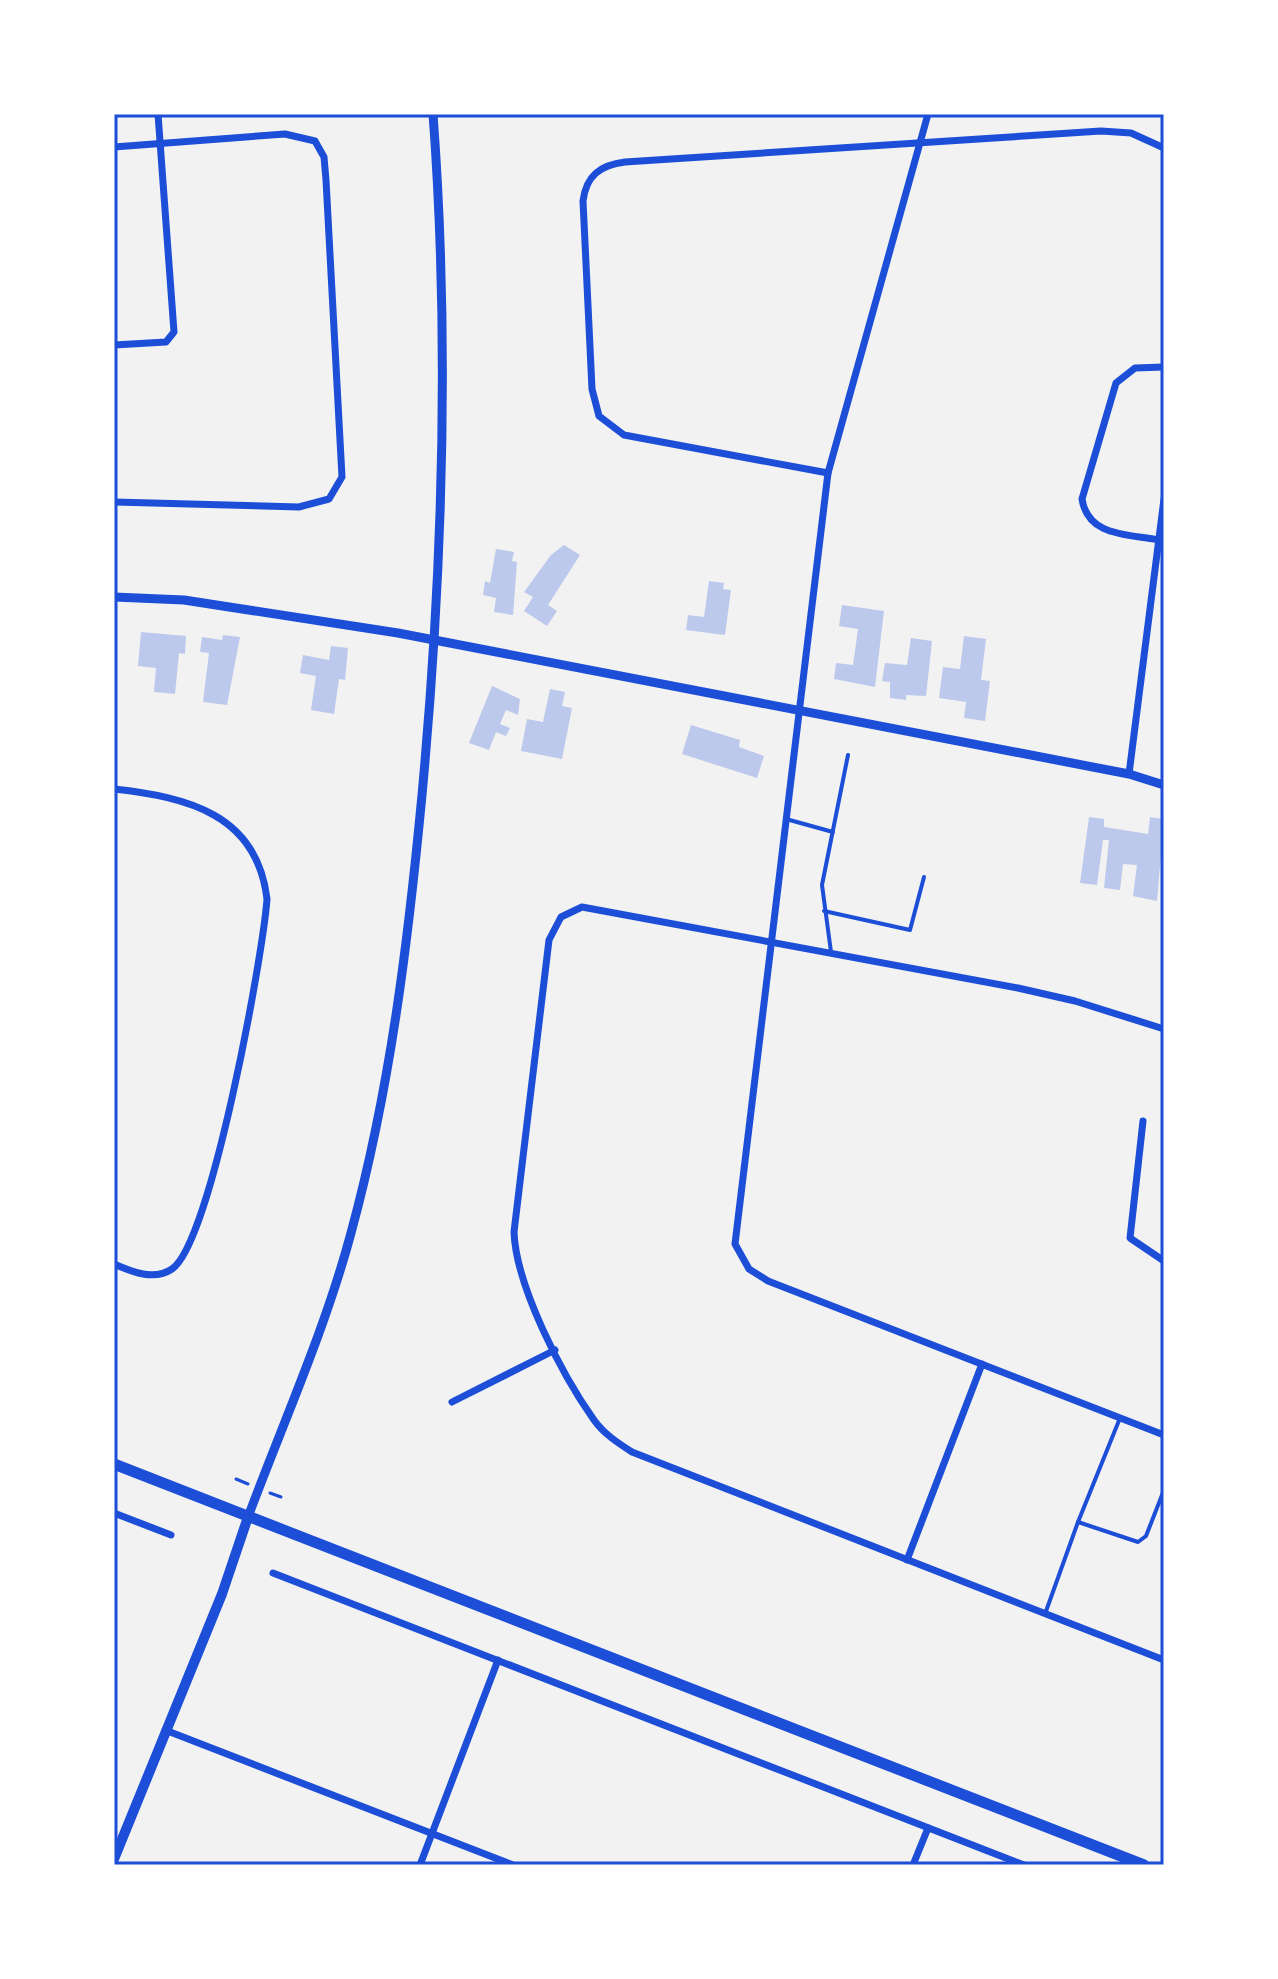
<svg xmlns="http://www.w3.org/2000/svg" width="1278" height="1979" font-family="'Zilla Slab',serif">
  <rect width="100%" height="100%" fill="#f2f2f2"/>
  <g fill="#bdc9ec">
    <polygon points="564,545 580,555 548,605 557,611 547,626 524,611 533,597 524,592 551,555"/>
    <polygon points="496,549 514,552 512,561 517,562 513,615 494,612 496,598 483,595 485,581 490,583"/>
    <polygon points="709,581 724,583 723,589 731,590 725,635 686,630 688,615 704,617"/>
    <polygon points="842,605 884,611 875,687 834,679 836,663 853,665 858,629 839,626"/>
    <polygon points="141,632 186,636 185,654 179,653 175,694 154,692 156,668 138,666"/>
    <polygon points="223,635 240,637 227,705 203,702 209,653 200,652 202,637 222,640"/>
    <polygon points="964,636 986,639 981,680 990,681 985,721 964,718 966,702 939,698 943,667 960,669"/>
    <polygon points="911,638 932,641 926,696 906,695 906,700 890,698 890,682 882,681 885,663 907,665"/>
    <polygon points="331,646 348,648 345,680 339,679 334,714 311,710 316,676 300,673 303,655 329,660"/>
    <polygon points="492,686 520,699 518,715 506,710 500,724 510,728 506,736 496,732 489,750 469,743"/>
    <polygon points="550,689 565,692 562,706 572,708 562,759 521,751 527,719 543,722"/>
    <polygon points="691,725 740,740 739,747 764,756 757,778 682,754"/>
    <polygon points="1089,817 1104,819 1104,827 1148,834 1150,817 1164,819 1157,901 1133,896 1137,865 1123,864 1120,890 1104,888 1109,840 1103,840 1097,885 1080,883"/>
  </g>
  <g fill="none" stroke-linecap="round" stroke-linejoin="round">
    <g stroke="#1d4ed8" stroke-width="3">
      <polyline points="236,1479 248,1484"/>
      <polyline points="270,1493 281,1497"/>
    </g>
    <g stroke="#1d4ed8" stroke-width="4">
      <polyline points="786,819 833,832"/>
      <polyline points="824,911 910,930 924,877"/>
      <polyline points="831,952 822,885 848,755"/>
      <polyline points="1120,1418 1078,1522 1138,1542 1146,1536 1164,1490"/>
      <polyline points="1045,1614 1078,1522"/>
    </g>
    <g stroke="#1d4ed8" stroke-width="7">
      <polyline points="928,114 828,473 735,1244 749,1269 768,1281 1164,1435"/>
      <polyline points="114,147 285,134 315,141 324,157 326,180 342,477 329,499 299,507 114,502"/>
      <polyline points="114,345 166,342 174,332 158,114"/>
      <path d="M828,473L624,435L599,416L592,389L583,201C586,176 600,165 625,162L1101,131L1131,133L1164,148"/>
      <path d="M1159,540C1128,534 1088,537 1082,499L1116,383L1135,368L1164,367"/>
      <polyline points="1129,774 1164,499"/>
      <path d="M114,789C187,797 257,814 267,899C263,955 211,1243 172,1269C154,1281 132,1272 114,1264"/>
      <path d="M1164,1029L1075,1001L1018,988L582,907L561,917L549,940L514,1232C516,1286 562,1375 594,1420C604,1434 618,1443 632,1452L1164,1660"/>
      <polyline points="1143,1121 1130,1238 1164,1261"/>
      <polyline points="452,1402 555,1350"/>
      <polyline points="114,1513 171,1535"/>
      <polyline points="907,1560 982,1364"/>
      <polyline points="273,1573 1024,1865"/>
      <polyline points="165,1730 513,1865"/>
      <polyline points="420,1865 498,1660"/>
      <polyline points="913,1865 928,1828"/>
    </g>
    <g stroke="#1d4ed8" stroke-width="9">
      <polyline points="114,597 184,600 398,633 1129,774 1164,785"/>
      <path d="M248,1517C283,1423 325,1330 351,1233C390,1090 408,943 422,795C443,568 450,342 433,114"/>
    </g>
    <polyline stroke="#1d4ed8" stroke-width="10" points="114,1859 222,1594 248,1517"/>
    <polyline stroke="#1d4ed8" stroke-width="11" points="114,1464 1144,1865"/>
  </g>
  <rect width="1278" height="1979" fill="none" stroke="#ffffff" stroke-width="232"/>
  <rect x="116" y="116" width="1046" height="1747" fill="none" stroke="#1d4ed8" stroke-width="3"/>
</svg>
